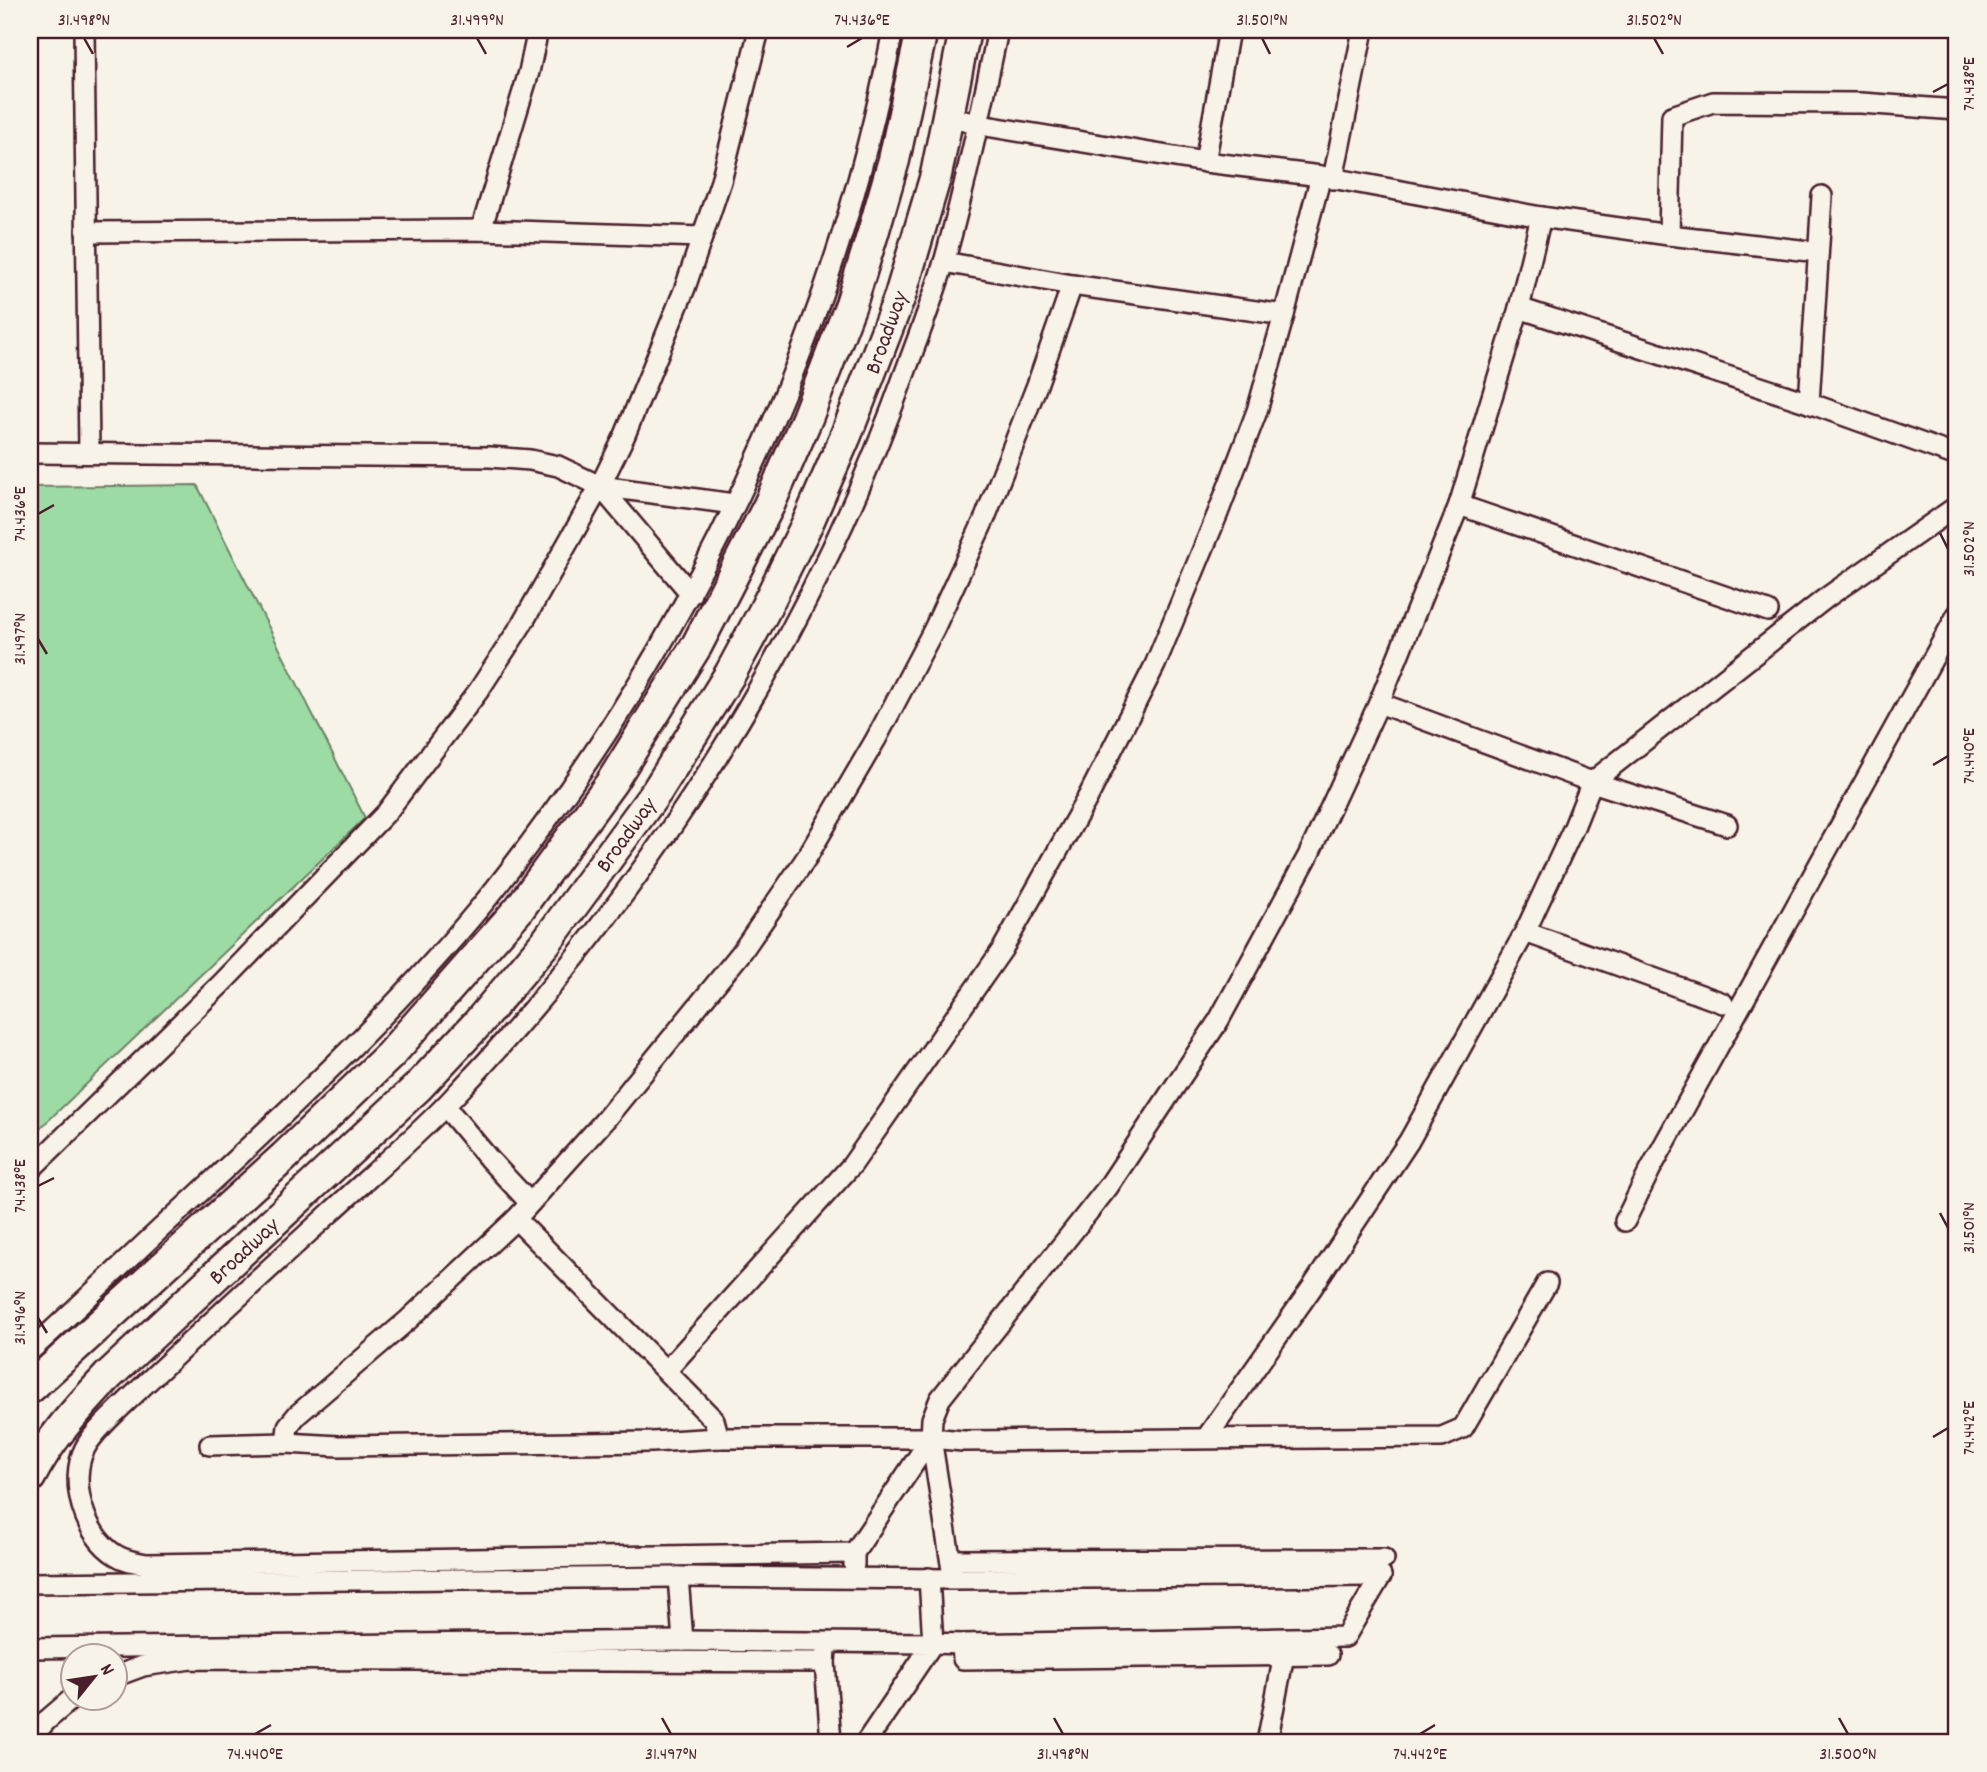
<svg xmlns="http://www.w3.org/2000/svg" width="1987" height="1772" font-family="Dekko,sans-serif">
  <rect width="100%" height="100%" fill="#f7f3e8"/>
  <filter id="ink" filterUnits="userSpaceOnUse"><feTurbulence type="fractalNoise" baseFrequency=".0143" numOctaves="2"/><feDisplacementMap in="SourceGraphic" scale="14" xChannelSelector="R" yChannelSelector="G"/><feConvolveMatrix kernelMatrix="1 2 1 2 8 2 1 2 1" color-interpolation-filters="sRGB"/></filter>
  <g filter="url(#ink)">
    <polygon fill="#9ddba4" stroke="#747d68" stroke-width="2" points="197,485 365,818 30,1138 30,487"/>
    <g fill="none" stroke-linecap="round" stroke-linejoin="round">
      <defs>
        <g id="street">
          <polyline points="84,30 89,453"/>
          <polyline points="949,117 980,125 1205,162 1321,176 1541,217 1669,235 1818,252"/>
          <polyline points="1205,162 1229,30"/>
          <polyline points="1333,179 1363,30"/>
          <polyline points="1541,217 1519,308 1459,505 1379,703 1592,782 1727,825"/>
          <polyline points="481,230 529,72 538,30"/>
          <polyline points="86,232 481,230 702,237"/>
          <polyline points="1669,235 1672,116 1713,102 1861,103 1957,110"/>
          <polyline points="1519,308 1809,403 1957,456"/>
          <polyline points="1284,315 1321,176"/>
          <polyline points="1809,403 1822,196"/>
          <polyline points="30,453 490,457 530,460 558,466 600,486 734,504"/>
          <polyline points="600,486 691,594"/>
          <polyline points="1459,505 1768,611"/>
          <polyline points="1525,932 1723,1003"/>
          <polyline points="445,1106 489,1159 530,1203"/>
          <polyline points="30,1170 222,983 387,812 479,690 522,624 600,486 625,435 685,288 721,181 759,30"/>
          <polyline points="1625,1221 1650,1170 1957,615"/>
          <path d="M30,1351C86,1300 140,1247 196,1196C301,1099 405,1001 495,889C691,640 834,342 893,30"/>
          <polyline points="666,1371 852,1165 1002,950 1088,797 1155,665 1218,513 1257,411 1284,315 1072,285 944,262"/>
          <polyline points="1207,1437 1311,1289 1409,1141 1525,932 1574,827 1592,782 1826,598 1957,506"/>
          <polyline points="719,1438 714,1420 516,1219 604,1121 741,953 807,857 876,739 934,629 985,518 1037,385 1072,285"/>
          <polyline points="931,1438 932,1419 940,1399 1108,1187 1219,1020 1308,856 1379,703"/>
          <polyline points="286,1443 288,1426 297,1415 408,1320 516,1219"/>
          <polyline points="210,1445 286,1443 339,1446 652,1442 719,1438 931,1438 963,1441 1442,1437 1463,1428 1547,1283"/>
          <path d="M854,1553L147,1564C135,1562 125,1561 116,1555C84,1536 68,1480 85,1448C93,1433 109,1419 121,1407C190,1341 260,1277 330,1213C369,1177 410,1142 447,1104C648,893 808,644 906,370C920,333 934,296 945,259C966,183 982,107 998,30"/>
          <polyline points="951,1560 1384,1559"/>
          <polyline points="854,1565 854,1553 931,1438 952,1570"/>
          <polyline points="678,1577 683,1641"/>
          <polyline points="929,1578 933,1643 962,1644 1345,1637 1381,1576"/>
          <polyline points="30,1583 678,1577 953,1579 1381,1576"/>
          <polyline points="962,1644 963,1659 1328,1655"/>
          <polyline points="30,1648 683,1641 933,1643 866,1742"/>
          <polyline points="826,1650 825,1662 831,1742"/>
          <polyline points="116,1676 143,1666 191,1659 825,1662"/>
          <polyline points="30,1740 46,1721 74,1697"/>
          <polyline points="1267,1742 1284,1655"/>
        </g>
        <g id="primary">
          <polyline points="30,1388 284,1157 390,1055 519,909 611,783 697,645 769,505 807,418 851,304 873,233 894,160 922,30"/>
          <path d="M30,1477C51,1436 78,1409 109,1375L418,1087L478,1023L546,942L657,791L730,674L763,613L809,520L846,435L900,296L936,175L965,30"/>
        </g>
      </defs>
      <use href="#street" stroke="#4a1f2b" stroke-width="24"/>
      <use href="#primary" stroke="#4a1f2b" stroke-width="35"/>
      <use href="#street" stroke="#f7f3e8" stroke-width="19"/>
      <use href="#primary" stroke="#f7f3e8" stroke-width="30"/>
    </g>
  </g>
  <path fill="none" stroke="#4a1f2b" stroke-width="2.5" d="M84,38L93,54M477,38L486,54M1262,38L1270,54M1654,38L1663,54M847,47L862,38M1933,92L1948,84M38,514L54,505M1940,533L1948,549M38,639L47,654M1933,765L1948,756M38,1186L54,1178M1940,1213L1948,1228M38,1318L47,1333M1933,1437L1948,1428M662,1718L671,1734M1054,1718L1063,1734M1839,1718L1848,1734M255,1734L271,1725M1420,1734L1435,1725"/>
  <g text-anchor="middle" stroke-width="5" stroke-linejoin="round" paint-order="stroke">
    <g font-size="23" fill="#4a1f2b" stroke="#f7f3e8">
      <text transform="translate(885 332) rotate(-70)" y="8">Broadway</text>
      <text transform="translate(625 834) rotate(-54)" y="8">Broadway</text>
      <text transform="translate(243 1250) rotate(-43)" y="8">Broadway</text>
    </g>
  </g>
  <rect width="1987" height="1772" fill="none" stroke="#f7f3e8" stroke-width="77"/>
  <g transform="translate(94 1677) rotate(60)"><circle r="33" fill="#f7f3e8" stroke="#b29e9c" stroke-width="2"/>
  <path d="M0-5L12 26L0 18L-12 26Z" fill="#4a1f2b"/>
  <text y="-10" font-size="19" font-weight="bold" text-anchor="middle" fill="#4a1f2b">N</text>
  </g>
  <rect x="38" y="38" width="1910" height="1696" fill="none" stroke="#4a1f2b" stroke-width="2.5"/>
  <g font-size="18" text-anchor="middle" fill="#4a1f2b">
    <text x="84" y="25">31.498°N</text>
    <text x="477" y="25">31.499°N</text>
    <text x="862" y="25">74.436°E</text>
    <text x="1262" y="25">31.501°N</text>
    <text x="1654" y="25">31.502°N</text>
    <text transform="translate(1968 84) rotate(-90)" y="6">74.438°E</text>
    <text transform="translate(19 514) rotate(-90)" y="6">74.436°E</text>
    <text transform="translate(1968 549) rotate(-90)" y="6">31.502°N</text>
    <text transform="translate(19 639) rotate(-90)" y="6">31.497°N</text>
    <text transform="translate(1968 756) rotate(-90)" y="6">74.440°E</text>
    <text transform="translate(19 1186) rotate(-90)" y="6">74.438°E</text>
    <text transform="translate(1968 1228) rotate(-90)" y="6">31.501°N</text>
    <text transform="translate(19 1318) rotate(-90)" y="6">31.496°N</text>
    <text transform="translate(1968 1428) rotate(-90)" y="6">74.442°E</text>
    <text x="255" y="1759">74.440°E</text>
    <text x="671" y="1759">31.497°N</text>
    <text x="1063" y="1759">31.498°N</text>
    <text x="1420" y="1759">74.442°E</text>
    <text x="1848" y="1759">31.500°N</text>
  </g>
</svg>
